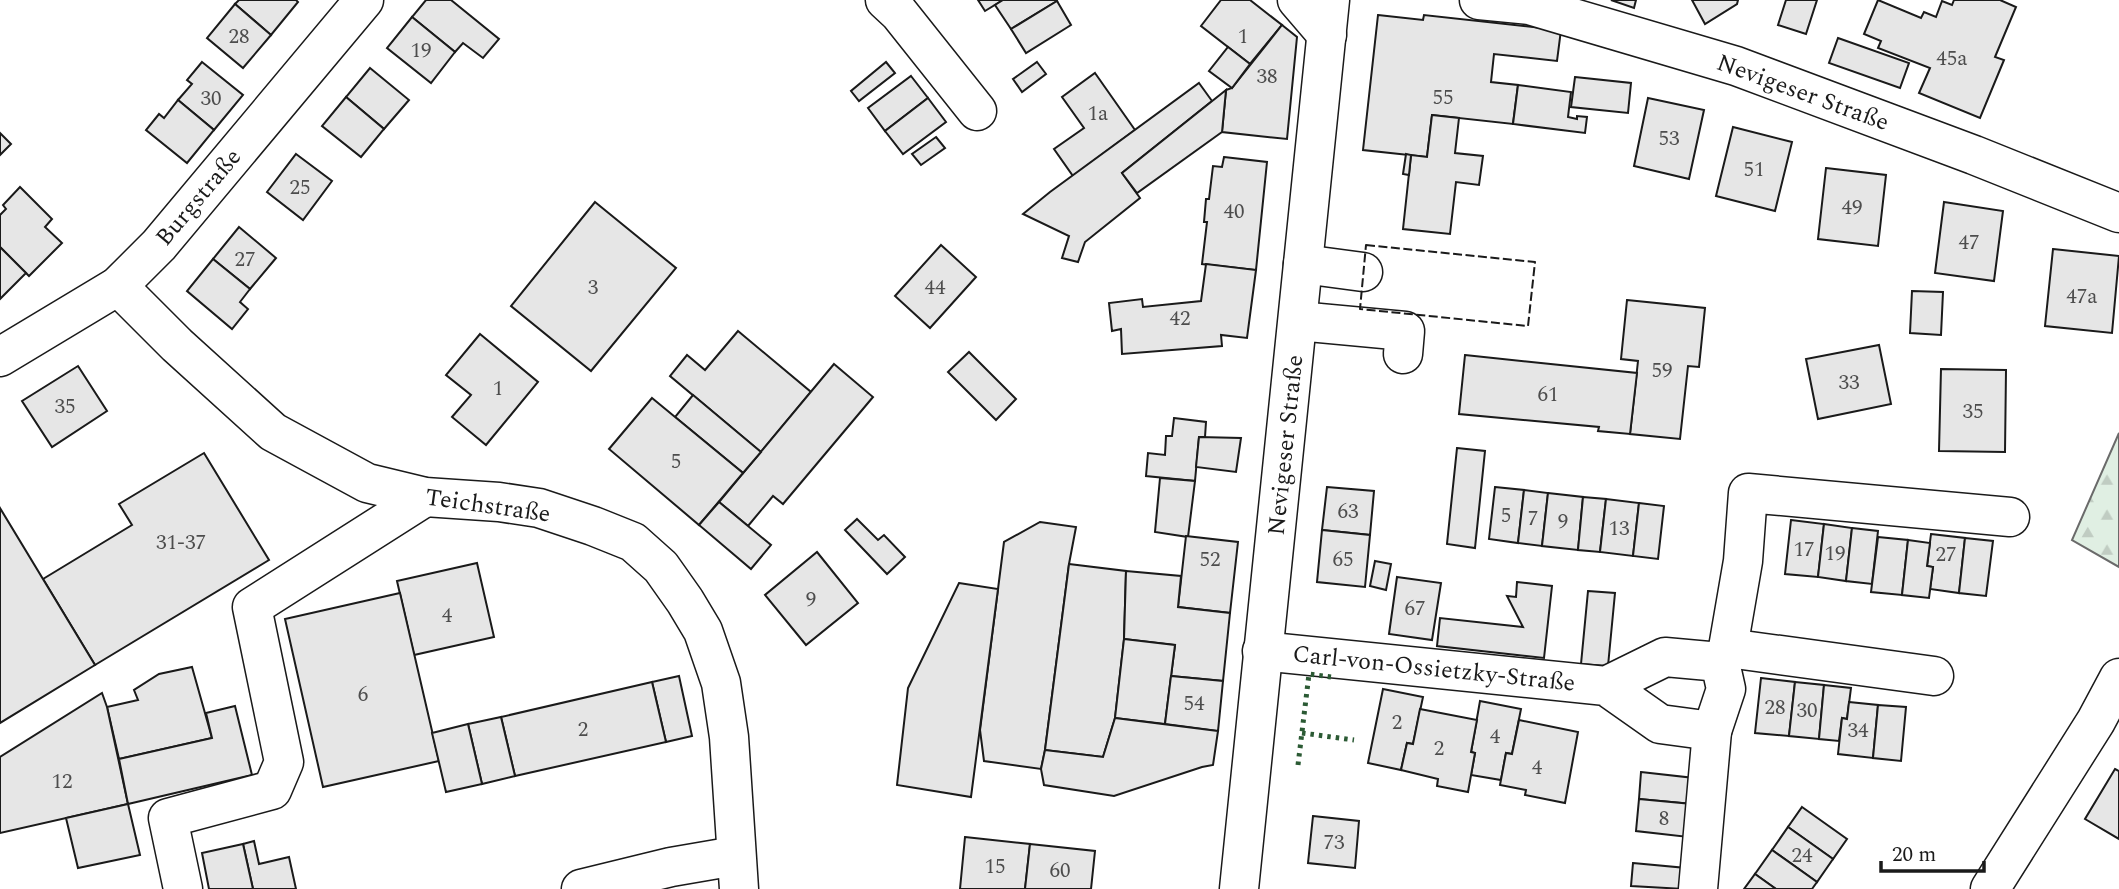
<svg xmlns="http://www.w3.org/2000/svg" width="2119" height="889" font-family="Spectral,serif">
  <defs>
    <pattern id="forest-firs" width="22" height="20" patternUnits="userSpaceOnUse" patternTransform="scale(1.75)"><rect width="22" height="20" fill="#e0efe3"/><path d="M5 1l3.5 6h-7zM16 11l3.5 6h-7z" fill="#c0ccc2"/></pattern>
  </defs>
  <rect width="100%" height="100%" fill="#fff"/>
  <polygon fill="url(#forest-firs)" stroke="#6a6a6a" stroke-width="2" points="2119,433 2119,567 2072,540"/>
  <g fill="#e6e6e6" stroke="#1a1a1a" stroke-width="2">
    <polygon points="239,0 296,0 298,2 271,35 235,4"/>
    <polygon points="426,0 451,0 499,39 483,58 463,43 455,52 412,17"/>
    <polygon points="978,0 1003,0 985,11"/>
    <polygon points="1003,0 1056,0 1057,1 1011,29 995,5"/>
    <polygon points="1221,0 1250,0 1282,25 1250,64 1201,26"/>
    <polygon points="1611,0 1636,0 1634,8"/>
    <polygon points="1692,0 1738,0 1737,4 1705,24"/>
    <polygon points="1786,0 1817,0 1806,34 1778,25"/>
    <polygon points="1878,0 1921,18 1924,12 1936,17 1942,1 1952,5 1954,0 2000,0 2016,7 1995,57 2004,60 1980,118 1919,93 1930,68 1878,48 1881,41 1864,34"/>
    <polygon points="1057,1 1071,25 1026,53 1011,29"/>
    <polygon points="235,4 271,35 243,68 207,38"/>
    <polygon points="1378,15 1423,20 1424,15 1561,30 1557,61 1494,54 1491,82 1518,85 1513,124 1432,115 1427,157 1363,150"/>
    <polygon points="412,17 455,52 431,83 387,48"/>
    <polygon points="1282,25 1297,37 1287,139 1222,132 1226,90 1232,88"/>
    <polygon points="1838,38 1909,63 1900,88 1829,63"/>
    <polygon points="1228,47 1250,64 1232,88 1209,71"/>
    <polygon points="202,62 243,95 214,130 178,100 192,84 187,80"/>
    <polygon points="886,62 895,73 859,101 851,91"/>
    <polygon points="1037,62 1046,74 1022,92 1013,79"/>
    <polygon points="370,68 409,100 384,129 346,97"/>
    <polygon points="1095,73 1135,130 1073,176 1054,149 1084,128 1062,97"/>
    <polygon points="911,76 928,98 885,131 868,108"/>
    <polygon points="1575,77 1631,83 1628,113 1571,107"/>
    <polygon points="1199,83 1212,101 1122,173 1140,198 1085,242 1078,262 1062,258 1069,236 1023,214 1050,192"/>
    <polygon points="1518,85 1571,92 1568,117 1577,119 1577,116 1587,117 1585,133 1513,124"/>
    <polygon points="1226,90 1222,132 1137,193 1122,173"/>
    <polygon points="346,97 384,129 361,157 322,126"/>
    <polygon points="928,98 946,122 903,154 885,131"/>
    <polygon points="1648,98 1704,110 1689,179 1634,166"/>
    <polygon points="178,100 214,130 187,163 146,130 159,114 164,118"/>
    <polygon points="1432,115 1459,118 1455,153 1483,156 1479,185 1456,182 1450,234 1403,229 1411,155 1427,157"/>
    <polygon points="1733,127 1792,142 1775,211 1716,196"/>
    <polygon points="0,133 11,144 0,155"/>
    <polygon points="936,137 945,148 921,165 912,154"/>
    <polygon points="296,154 332,181 303,220 267,192"/>
    <polygon points="1406,154 1411,155 1409,175 1403,174"/>
    <polygon points="1224,157 1267,162 1256,270 1202,264 1207,222 1204,222 1206,199 1209,199 1213,166 1222,167"/>
    <polygon points="1826,168 1886,175 1878,246 1818,239"/>
    <polygon points="20,187 52,219 45,227 62,243 29,276 0,247 0,215 6,209 3,205"/>
    <polygon points="595,202 676,268 591,371 511,306"/>
    <polygon points="1944,202 2003,211 1994,281 1935,273"/>
    <polygon points="239,227 276,258 250,289 213,259"/>
    <polygon points="941,245 976,277 930,328 895,296"/>
    <polygon points="0,247 26,273 0,299"/>
    <polygon points="2053,249 2119,256 2112,333 2045,326"/>
    <polygon points="213,259 250,289 240,302 248,309 232,329 187,291"/>
    <polygon points="1206,264 1256,270 1247,338 1221,335 1222,346 1122,354 1121,329 1112,331 1109,303 1142,299 1143,307 1201,301"/>
    <polygon points="1912,291 1943,292 1941,335 1910,333"/>
    <polygon points="1627,300 1705,308 1699,367 1688,366 1680,439 1630,434 1638,361 1621,359"/>
    <polygon points="738,331 811,392 761,452 670,376 687,355 705,370"/>
    <polygon points="480,334 538,382 486,445 452,417 471,395 446,375"/>
    <polygon points="1879,345 1891,404 1818,419 1806,359"/>
    <polygon points="969,352 1016,399 996,420 948,372"/>
    <polygon points="1465,355 1637,373 1630,434 1598,431 1599,427 1459,414"/>
    <polygon points="834,364 873,397 783,504 773,496 748,526 719,502"/>
    <polygon points="78,366 107,411 52,447 22,401"/>
    <polygon points="1941,369 2006,370 2005,452 1939,451"/>
    <polygon points="693,395 761,452 743,473 675,417"/>
    <polygon points="652,398 743,473 699,525 609,449"/>
    <polygon points="1174,418 1206,422 1205,437 1199,437 1195,481 1146,476 1148,453 1165,455 1166,436 1172,436"/>
    <polygon points="1199,437 1241,438 1236,472 1196,467"/>
    <polygon points="1457,448 1485,451 1475,548 1447,544"/>
    <polygon points="204,453 269,560 95,665 43,579 132,525 119,504"/>
    <polygon points="1160,478 1195,481 1188,537 1155,532"/>
    <polygon points="1327,487 1374,491 1370,535 1322,530"/>
    <polygon points="1495,487 1524,490 1518,543 1489,539"/>
    <polygon points="1524,490 1548,493 1542,546 1518,543"/>
    <polygon points="1548,493 1583,497 1578,550 1542,546"/>
    <polygon points="1583,497 1606,499 1600,552 1578,550"/>
    <polygon points="1606,499 1639,503 1633,556 1600,552"/>
    <polygon points="719,502 771,545 751,569 699,525"/>
    <polygon points="1639,503 1664,506 1658,559 1633,556"/>
    <polygon points="0,508 95,665 0,723"/>
    <polygon points="857,519 878,540 884,535 905,557 887,574 845,530"/>
    <polygon points="1791,520 1824,524 1818,577 1785,574"/>
    <polygon points="1040,522 1076,527 1069,564 1045,750 1041,769 984,761 980,730 1004,542"/>
    <polygon points="1824,524 1852,528 1846,581 1818,577"/>
    <polygon points="1852,528 1878,531 1872,584 1846,581"/>
    <polygon points="1322,530 1370,535 1365,587 1317,582"/>
    <polygon points="1931,534 1965,538 1959,593 1930,589 1933,567 1927,566"/>
    <polygon points="1186,536 1238,542 1230,613 1178,607"/>
    <polygon points="1878,537 1908,540 1902,595 1871,592"/>
    <polygon points="1965,538 1993,541 1986,596 1959,593"/>
    <polygon points="1908,540 1930,543 1927,566 1933,567 1929,598 1902,595"/>
    <polygon points="817,552 858,603 806,645 765,595"/>
    <polygon points="1375,561 1391,564 1386,590 1370,586"/>
    <polygon points="477,563 494,637 414,655 397,581"/>
    <polygon points="1069,564 1126,571 1124,639 1115,718 1103,757 1045,750"/>
    <polygon points="1126,571 1181,576 1178,607 1230,613 1223,681 1171,676 1175,645 1124,639"/>
    <polygon points="1397,577 1441,583 1432,640 1389,634"/>
    <polygon points="1517,582 1552,586 1544,658 1437,646 1440,618 1523,627 1507,596 1516,597"/>
    <polygon points="959,583 998,589 971,797 897,785 908,688"/>
    <polygon points="1588,591 1615,593 1608,666 1581,664"/>
    <polygon points="400,593 439,761 323,787 285,619"/>
    <polygon points="1124,639 1175,645 1165,724 1115,718"/>
    <polygon points="192,667 212,738 119,759 107,707 138,700 134,690 159,674"/>
    <polygon points="679,676 692,736 666,742 652,682"/>
    <polygon points="1171,676 1223,681 1218,731 1165,724"/>
    <polygon points="1761,678 1795,682 1789,736 1755,733"/>
    <polygon points="652,682 666,742 515,776 501,717"/>
    <polygon points="1795,682 1824,685 1819,739 1789,736"/>
    <polygon points="1824,685 1851,688 1847,719 1842,718 1839,741 1819,739"/>
    <polygon points="1383,689 1423,697 1413,744 1407,743 1401,770 1368,763"/>
    <polygon points="102,693 107,707 128,804 0,833 0,757"/>
    <polygon points="1480,701 1521,709 1512,754 1506,753 1501,780 1471,775 1475,753 1471,752"/>
    <polygon points="1849,702 1878,705 1873,758 1838,754 1842,718 1847,719"/>
    <polygon points="1878,705 1906,707 1901,761 1873,758"/>
    <polygon points="235,706 252,775 128,804 119,759 212,738 206,713"/>
    <polygon points="1420,709 1477,720 1471,752 1475,753 1468,792 1437,786 1438,779 1401,770 1407,743 1413,744"/>
    <polygon points="501,717 515,776 482,784 468,724"/>
    <polygon points="1115,718 1218,731 1213,765 1202,767 1114,796 1044,785 1041,769 1045,750 1103,757"/>
    <polygon points="1519,720 1578,732 1565,803 1525,795 1526,790 1500,785 1506,753 1512,754"/>
    <polygon points="468,724 482,784 446,792 432,733"/>
    <polygon points="2115,769 2119,771 2119,839 2085,819"/>
    <polygon points="1641,772 1694,778 1692,804 1639,799"/>
    <polygon points="1639,799 1692,804 1688,837 1636,831"/>
    <polygon points="128,804 140,855 78,868 66,818"/>
    <polygon points="1802,807 1847,839 1833,859 1788,827"/>
    <polygon points="1313,816 1359,821 1355,868 1308,863"/>
    <polygon points="1788,827 1833,859 1817,882 1772,850"/>
    <polygon points="965,837 1030,844 1025,889 960,889"/>
    <polygon points="254,841 259,864 289,857 296,889 253,889 243,844"/>
    <polygon points="243,844 253,889 209,889 202,853"/>
    <polygon points="1030,844 1095,851 1091,889 1025,889"/>
    <polygon points="1772,850 1817,882 1812,889 1776,889 1755,874"/>
    <polygon points="1633,863 1686,868 1684,889 1631,886"/>
    <polygon points="1755,874 1776,889 1744,889"/>
  </g>
  <g fill="none" stroke-linecap="round" stroke-linejoin="round">
    <defs>
      <g id="minor">
        <polyline points="885,0 899,13 977,111"/>
        <polyline points="1297,0 1327,35"/>
        <polyline points="1479,0 1529,5 1736,66 1974,155 2119,213"/>
        <polyline points="1303,264 1363,272"/>
        <polyline points="118,286 177,345 273,432 367,483 425,497 499,502 539,508 593,526 633,542 661,567 685,601 703,631 721,683 729,737 739,889"/>
        <polyline points="1298,321 1405,331 1403,354"/>
        <polyline points="0,357 118,286 159,245 364,0"/>
        <polyline points="1728,648 1934,676"/>
        <polyline points="1262,651 1606,686 1660,724 1712,731 1726,689 1720,662 1665,657 1606,686"/>
        <polyline points="1720,662 1728,648 1743,561 1748,493 2010,517"/>
        <polyline points="183,889 168,818 272,790 284,762 252,607 425,497"/>
        <polyline points="581,889 671,867 735,856"/>
        <polyline points="1698,889 1712,731"/>
        <polyline points="1990,889 2096,721 2119,678"/>
      </g>
      <polyline id="major" points="1239,889 1330,0"/>
    </defs>
    <use href="#minor" stroke="#1a1a1a" stroke-width="41"/>
    <use href="#major" stroke="#1a1a1a" stroke-width="41"/>
    <use href="#minor" stroke="#fff" stroke-width="38"/>
    <use href="#major" stroke="#fff" stroke-width="38"/>
    <g stroke="#2b5a34" stroke-width="5" stroke-dasharray="3.5 5" stroke-linecap="butt">
      <polyline points="1302,733 1354,740"/>
      <polyline points="1298,765 1309,674 1331,677"/>
    </g>
    <polygon stroke="#1a1a1a" stroke-width="2" stroke-dasharray="9 3.5" stroke-linecap="butt" points="1366,245 1535,262 1528,326 1360,309"/>
  </g>
  <g text-anchor="middle" stroke-width="5" stroke-linejoin="round" paint-order="stroke">
    <g font-size="21" fill="#4d4d4d">
      <text x="239" y="43">28</text>
      <text x="1243" y="43">1</text>
      <text x="421" y="57">19</text>
      <text x="1952" y="65">45a</text>
      <text x="1267" y="83">38</text>
      <text x="1443" y="104">55</text>
      <text x="211" y="105">30</text>
      <text x="1098" y="120">1a</text>
      <text x="1669" y="145">53</text>
      <text x="1754" y="176">51</text>
      <text x="300" y="194">25</text>
      <text x="1852" y="214">49</text>
      <text x="1234" y="218">40</text>
      <text x="1969" y="249">47</text>
      <text x="245" y="266">27</text>
      <text x="593" y="294">3</text>
      <text x="935" y="294">44</text>
      <text x="2082" y="303">47a</text>
      <text x="1180" y="325">42</text>
      <text x="1662" y="377">59</text>
      <text x="1849" y="389">33</text>
      <text x="498" y="395">1</text>
      <text x="1548" y="401">61</text>
      <text x="65" y="413">35</text>
      <text x="1973" y="418">35</text>
      <text x="676" y="468">5</text>
      <text x="1348" y="518">63</text>
      <text x="1506" y="522">5</text>
      <text x="1533" y="525">7</text>
      <text x="1563" y="528">9</text>
      <text x="1619" y="535">13</text>
      <text x="181" y="549">31-37</text>
      <text x="1804" y="556">17</text>
      <text x="1835" y="560">19</text>
      <text x="1946" y="561">27</text>
      <text x="1210" y="566">52</text>
      <text x="1343" y="566">65</text>
      <text x="811" y="606">9</text>
      <text x="1415" y="615">67</text>
      <text x="447" y="622">4</text>
      <text x="363" y="701">6</text>
      <text x="1194" y="710">54</text>
      <text x="1775" y="714">28</text>
      <text x="1807" y="717">30</text>
      <text x="1397" y="729">2</text>
      <text x="583" y="736">2</text>
      <text x="1858" y="737">34</text>
      <text x="1495" y="743">4</text>
      <text x="1439" y="755">2</text>
      <text x="1537" y="774">4</text>
      <text x="62" y="788">12</text>
      <text x="1664" y="825">8</text>
      <text x="1334" y="849">73</text>
      <text x="1802" y="862">24</text>
      <text x="995" y="873">15</text>
      <text x="1060" y="877">60</text>
    </g>
    <g font-size="24" fill="#1a1a1a" stroke="#fff">
      <text transform="translate(1803 92) rotate(20)" y="8">Nevigeser Straße</text>
      <text transform="translate(198 197) rotate(-50)" y="8">Burgstraße</text>
      <text transform="translate(1285 445) rotate(-84)" y="8">Nevigeser Straße</text>
      <text transform="translate(488 505) rotate(8)" y="8">Teichstraße</text>
      <text transform="translate(1434 668) rotate(6)" y="8">Carl-von-Ossietzky-Straße</text>
    </g>
  </g>
  <path d="M1881 861v10h103v-10" fill="none" stroke="#1a1a1a" stroke-width="3.5"/>
  <text x="1892" y="861" font-size="21" fill="#1a1a1a" stroke="#ffffff" stroke-width="5" paint-order="stroke">20 m</text>
</svg>
